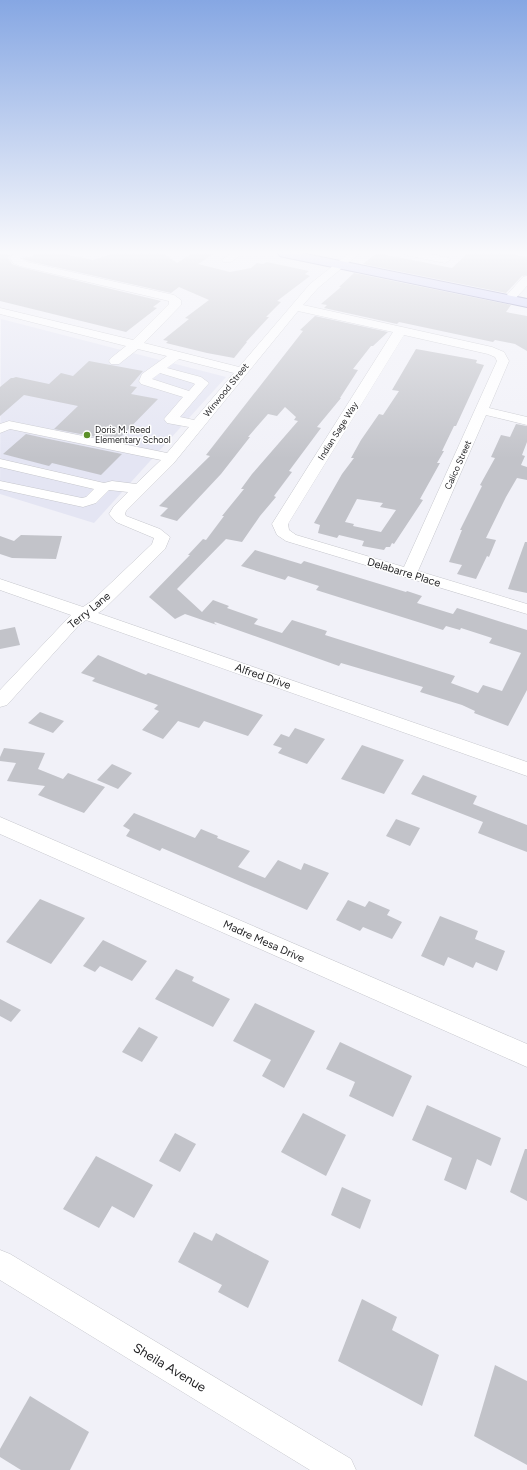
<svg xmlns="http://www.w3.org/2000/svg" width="527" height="1470" font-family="Figtree,sans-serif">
  <rect width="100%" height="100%" fill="#f1f1f8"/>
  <polygon fill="#e4e5f3" points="1,319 226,377 94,523 0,494"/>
  <g fill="#c2c3c9" fill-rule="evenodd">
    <polygon points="38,253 58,253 93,260 115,253 163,253 177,263 193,253 215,253 198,264 230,272 251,268 257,263 263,264 267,262 309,271 305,274 310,276 277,301 281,302 266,317 269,317 246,342 247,342 234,358 207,353 166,343 168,341 163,340 189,319 185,318 209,300 179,287 171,293 28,261 22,258 30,257"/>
    <polygon points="377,253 452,268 468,253 504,253 527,257 527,275 522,276 506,293 363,264"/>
    <polygon points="0,254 10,255 8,258 12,264 20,267 161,301 153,307 157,308 126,332 0,301"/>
    <polygon points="354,273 511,305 506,312 527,316 527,351 515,344 495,340 493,342 399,322 397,324 324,308 327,305 321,304 341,287 339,287"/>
    <polygon points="315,316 388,332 373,346 371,346 353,369 358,370 340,398 341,398 317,427 321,428 289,471 292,472 274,496 276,497 260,516 242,542 226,539 177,589 202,612 213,600 229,606 227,608 258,619 254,624 282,633 292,620 327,631 325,635 455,676 451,683 478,693 483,685 502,691 521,653 489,643 492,638 461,628 460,630 446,626 443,630 421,623 316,590 319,586 288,576 285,580 241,566 255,550 301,564 304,561 406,592 407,591 422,596 417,603 453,614 457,608 527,630 527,690 508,726 474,713 475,711 462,705 420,692 423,687 341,663 339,666 215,622 214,623 217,625 185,614 175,619 149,597 190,555 188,555 203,539 206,540 224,516 222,516 244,489 241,489 252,474 298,421 294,420 296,417 285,407 277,416 268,414 248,437 250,437 221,474 177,521 160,516 168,508 159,506 210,456 206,455 303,331 300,330"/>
    <path d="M416,349L477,360L476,363L484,365L456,426H454L442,451H444L437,463H440L420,499L423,500L394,544L392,543L390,547H386L384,550L362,546L364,541L339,535L337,538L318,533L320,525L314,523L342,474L354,458H351L361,440L379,414L383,415L399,391L392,390ZM357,499L383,503L380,507L396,510L381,532L353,526L354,524L345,522Z"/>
    <polygon points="89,361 143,371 130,386 137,387 131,394 158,399 117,441 54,429 78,406 24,395 0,416 0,387 11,378 13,378 16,377 49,384 61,373 73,376"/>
    <polygon points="516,424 527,426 527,442 522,455 525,456 521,465 527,467 527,480 517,478 506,497 486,538 496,540 489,557 487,556 476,579 457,574 462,565 449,562 462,530 460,530 482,486 480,485 495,458 491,457 501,435 510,437"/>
    <polygon points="26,434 44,438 122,454 101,475 52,463 49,466 3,454"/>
    <polygon points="21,535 62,536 56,559 12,558 0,554 0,536 14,541"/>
    <polygon points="525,542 527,542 527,593 508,589"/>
    <polygon points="15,627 20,645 0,649 0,630"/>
    <polygon points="98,655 146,675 148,673 263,715 248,736 204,721 199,728 178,721 163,739 142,730 159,711 154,709 158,705 92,681 95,678 81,673"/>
    <polygon points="40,712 64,721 53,733 28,723"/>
    <polygon points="295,728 325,739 307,764 278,753 282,748 273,745 281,734 289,737"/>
    <polygon points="362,745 404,760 384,794 341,779"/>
    <polygon points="4,748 45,753 38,769 63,779 68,773 105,787 84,813 38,795 45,786 7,781 16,763 0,761 0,757"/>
    <polygon points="112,764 132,773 118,789 97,780"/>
    <polygon points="423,775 477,796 473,804 527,825 527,852 478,833 483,822 411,794"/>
    <polygon points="134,813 195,838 201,829 218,836 217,838 250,851 238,867 265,878 278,860 301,870 304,863 329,873 307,910 162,848 160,851 126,836 130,830 123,826"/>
    <polygon points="396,819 420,828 410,846 386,836"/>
    <polygon points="40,899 85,918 51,964 6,942"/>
    <polygon points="348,900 365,907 369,901 390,910 387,915 402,922 392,939 363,927 360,931 336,920"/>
    <polygon points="440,916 478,931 475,939 505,951 497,971 476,962 473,968 448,957 444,966 421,956"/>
    <polygon points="103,940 147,961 132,981 100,966 95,972 83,966"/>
    <polygon points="176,969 194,977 192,981 230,999 213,1027 155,999"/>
    <polygon points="0,999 21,1010 11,1022 0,1016"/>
    <polygon points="255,1003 315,1031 284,1088 262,1076 271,1060 233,1041"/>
    <polygon points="139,1027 158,1037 142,1062 122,1052"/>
    <polygon points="340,1042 412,1076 393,1117 349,1096 355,1082 326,1069"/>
    <polygon points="427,1105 501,1138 491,1166 477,1159 466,1190 444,1180 452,1158 412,1140"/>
    <polygon points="303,1113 346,1135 326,1176 281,1152"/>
    <polygon points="175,1133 196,1144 180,1172 159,1161"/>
    <polygon points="525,1149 527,1149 527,1201 510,1192"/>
    <polygon points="96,1156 153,1185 134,1218 112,1206 99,1228 63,1209"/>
    <polygon points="342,1187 371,1200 360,1229 331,1215"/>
    <polygon points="194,1232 212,1241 216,1233 269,1261 248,1308 218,1292 222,1285 178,1262"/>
    <polygon points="362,1299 397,1317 392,1330 439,1355 422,1406 338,1361"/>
    <polygon points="495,1365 527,1381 527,1465 474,1436"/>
    <polygon points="30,1396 89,1432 70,1470 21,1470 0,1457 0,1449"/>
  </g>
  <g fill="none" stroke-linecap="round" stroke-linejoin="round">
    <defs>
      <g id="minor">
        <path d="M14,253H24L20,258L27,262L174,295L181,300V305L144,343L239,367L310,284L349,253H360L318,288L303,305L492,347L504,352L509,361L489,408L527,417V425L486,415L418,571L527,604V614L286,541L277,535L272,524L393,332L298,311L173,464L126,511L125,514L126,516L160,529L170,537L165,549L104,609L98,613L527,762V776L86,620L79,625L7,705L0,707V690L71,615L0,590V579L83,607L92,601L152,544L154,538L116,522L109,514L114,506L128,492L109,490L96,503L83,507L0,489V481L82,498L86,497L94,489L0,467V459L104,483L112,481L136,484L161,460L10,429L0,433V424L9,421L167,453L189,427L167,423L164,419L183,397L141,384L139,381L142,374L167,356L138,349L119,364H111L109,361L111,358L126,346L0,314V308L133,340L169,304V301L20,266L13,263L10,258ZM404,335L488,354L495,357L497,361L404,567L296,535L289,530L288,524ZM179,359L234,373L194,420L180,417L209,383L201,377L167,368ZM160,373L193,383L195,384L189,391L152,379Z"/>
        <polygon points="231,253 243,253 231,262 223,262 222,260"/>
        <polygon points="405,253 425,253 449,258 450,260 445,263 406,255"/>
        <polygon points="527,276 527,286 513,301 505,301 503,299 505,297 523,277"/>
        <polygon points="0,817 527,1044 527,1067 0,834"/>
        <polygon points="0,1250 10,1254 351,1459 356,1470 310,1470 0,1280"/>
      </g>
      <polygon id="major" points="278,253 301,253 527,299 527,307 284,257 280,256"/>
    </defs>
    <use href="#minor" stroke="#c6c7cd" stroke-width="1"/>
    <use href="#major" stroke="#7576aa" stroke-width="2"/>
    <use href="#minor" fill="#fff" fill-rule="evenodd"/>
    <use href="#major" fill="#c8caf8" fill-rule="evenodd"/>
  </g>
  <linearGradient id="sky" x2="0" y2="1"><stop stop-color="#86a7e3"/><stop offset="0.55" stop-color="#f9f9fc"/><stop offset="1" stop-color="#f9f9fc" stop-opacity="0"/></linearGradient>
  <rect width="527" height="459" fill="url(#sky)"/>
  <circle fill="#5c9029" stroke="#fff" stroke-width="1.5" cx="87" cy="435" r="4"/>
  <g text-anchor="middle" stroke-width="3" stroke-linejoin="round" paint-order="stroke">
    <g font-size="9" fill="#1e1e20" stroke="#fff">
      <text transform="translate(226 390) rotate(-51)" y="3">Winwood Street</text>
      <text transform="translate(338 431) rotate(-58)" y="3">Indian Sage Way</text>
      <text transform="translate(458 465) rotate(-66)" y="3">Calico Street</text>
    </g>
    <g font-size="9" fill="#1e1e20" stroke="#fff" text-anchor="start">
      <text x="95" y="433">Doris M. Reed<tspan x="95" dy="10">Elementary School</tspan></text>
    </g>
    <g font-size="11" fill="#1e1e20" stroke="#fff">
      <text transform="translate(404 572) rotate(17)" y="4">Delabarre Place</text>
      <text transform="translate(89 610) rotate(-39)" y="4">Terry Lane</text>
      <text transform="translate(263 676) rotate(19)" y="4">Alfred Drive</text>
      <text transform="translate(264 941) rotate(24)" y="4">Madre Mesa Drive</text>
    </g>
    <g font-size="13" fill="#1e1e20" stroke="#fff">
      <text transform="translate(170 1367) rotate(31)" y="5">Sheila Avenue</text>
    </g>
  </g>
</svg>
